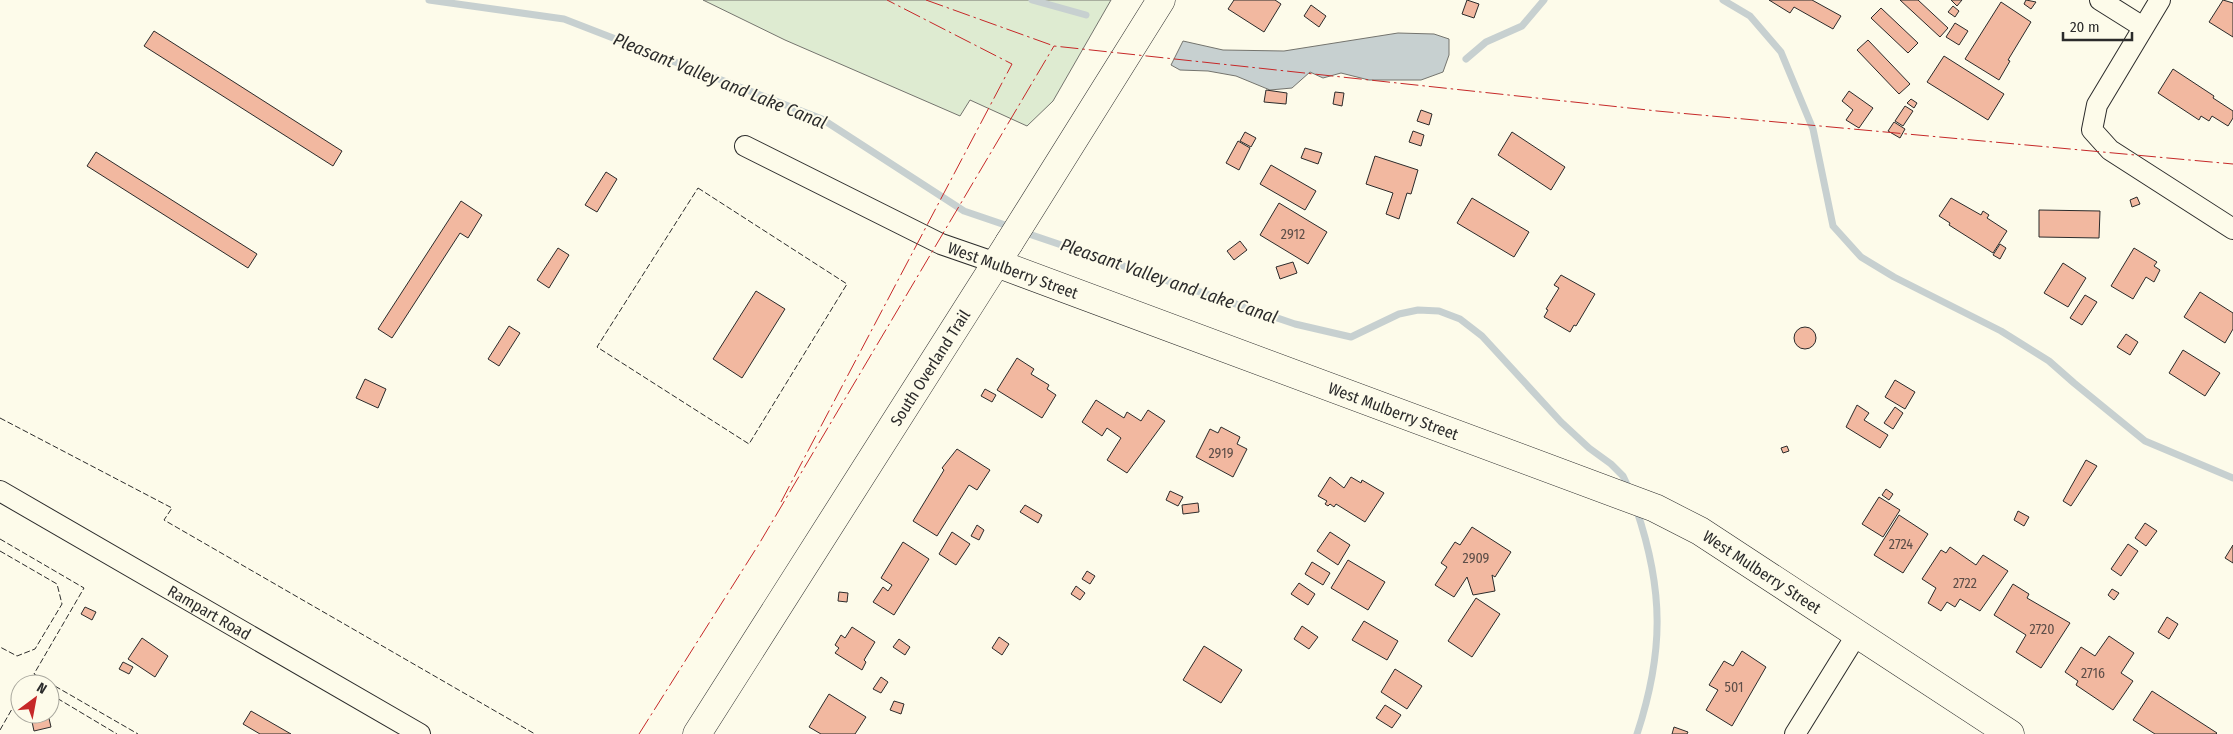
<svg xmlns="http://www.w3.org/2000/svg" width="2233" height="734" font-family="'Fira Sans Condensed',sans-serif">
  <rect width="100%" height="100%" fill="#fdfbea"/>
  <polygon fill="#deebd1" stroke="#74746e" points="703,0 1111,0 1053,101 1027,126 970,100 960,116 785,40"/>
  <polygon fill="#c7d0d0" stroke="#74746e" points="1398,33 1434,34 1449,39 1449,55 1443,72 1421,80 1369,80 1341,73 1323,78 1310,72 1292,88 1270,90 1236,76 1208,71 1180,70 1171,65 1183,41 1223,50 1284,51"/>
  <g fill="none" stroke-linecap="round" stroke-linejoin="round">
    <g stroke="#c7d0d0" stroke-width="7">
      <polyline points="429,0 564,19 822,119 964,211 1011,227"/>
      <polyline points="1032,0 1086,15"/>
      <polyline points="1723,0 1750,16 1781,52 1813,129 1833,226 1861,257 1894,277 2001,331 2049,361 2074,383 2145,441 2233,478"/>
      <polyline points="1466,59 1486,42 1522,26 1544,0"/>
      <polyline points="1023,232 1295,324 1351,337 1399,314 1418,310 1439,311 1460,319 1482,336 1561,422 1589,448 1611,464 1623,476 1630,491"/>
      <path d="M1636,508C1664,590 1664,652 1637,734"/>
    </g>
  </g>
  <g fill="#f2b8a0" stroke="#2b2b2b">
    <polygon points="1234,0 1275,0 1281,4 1264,32 1228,9"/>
    <polygon points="1467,0 1479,4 1474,18 1462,14"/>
    <polygon points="1769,0 1812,0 1841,16 1833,29 1794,7 1790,13"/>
    <polygon points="1900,0 1918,0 1948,28 1940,37"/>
    <polygon points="1951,0 1962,0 1957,6"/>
    <polygon points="2026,0 2036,2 2031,9 2024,4"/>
    <polygon points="2223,0 2233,3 2233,37 2209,22"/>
    <polygon points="2001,2 2031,22 2008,60 2010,61 1999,80 1965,59"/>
    <polygon points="1311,5 1326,16 1319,27 1304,16"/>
    <polygon points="1953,6 1959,11 1955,17 1948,12"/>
    <polygon points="1881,8 1918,43 1908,53 1871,18"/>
    <polygon points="1955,23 1968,31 1959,45 1946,37"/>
    <polygon points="154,31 342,151 333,166 144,46"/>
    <polygon points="1868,40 1910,84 1899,94 1857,50"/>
    <polygon points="1944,56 2004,94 1988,120 1927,82"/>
    <polygon points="2173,69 2214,96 2213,98 2233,111 2233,118 2228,126 2212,116 2209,121 2201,116 2199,120 2158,93"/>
    <polygon points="1266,90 1287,93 1286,104 1264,102"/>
    <polygon points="1849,91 1873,108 1859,128 1846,120 1853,110 1842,101"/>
    <polygon points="1335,92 1344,93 1342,106 1333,104"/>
    <polygon points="1911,99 1917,103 1914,108 1907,103"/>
    <polygon points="1905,106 1913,111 1903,126 1895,121"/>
    <polygon points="1421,110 1432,114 1429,125 1417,121"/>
    <polygon points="1894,122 1905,129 1900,138 1888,131"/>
    <polygon points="1413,131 1424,135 1421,146 1409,142"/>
    <polygon points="1245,132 1256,138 1251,147 1240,141"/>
    <polygon points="1512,132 1565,167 1551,190 1498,155"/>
    <polygon points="1238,141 1250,148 1239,170 1226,163"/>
    <polygon points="1305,148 1322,153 1318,164 1301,158"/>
    <polygon points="96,152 257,254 248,268 87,166"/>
    <polygon points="1375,156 1418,170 1411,194 1407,193 1399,219 1386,214 1393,193 1366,184"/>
    <polygon points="1271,165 1316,191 1305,210 1260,184"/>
    <polygon points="606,172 617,179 597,212 585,205"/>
    <polygon points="2137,197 2140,204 2132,207 2130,200"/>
    <polygon points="1472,198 1529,232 1514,257 1457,223"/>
    <polygon points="1951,198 1981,215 1983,211 1989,215 1987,218 2007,231 1993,253 1949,225 1950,223 1939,216"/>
    <polygon points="461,201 482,215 468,238 460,233 392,338 378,329"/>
    <polygon points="1279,203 1327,232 1308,264 1260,235"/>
    <polygon points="2039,210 2100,211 2099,238 2039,237"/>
    <polygon points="1240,241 1247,250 1234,260 1227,251"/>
    <polygon points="2000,244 2006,248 2000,259 1993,255"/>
    <polygon points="558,248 569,255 549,288 537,280"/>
    <polygon points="2134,248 2157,262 2154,266 2160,270 2154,282 2146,277 2133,299 2111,286"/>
    <polygon points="1293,262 1297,273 1280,279 1276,267"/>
    <polygon points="2063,263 2086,278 2068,307 2044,293"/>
    <polygon points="1561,275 1595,294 1576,326 1574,325 1570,332 1544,317 1548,310 1546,309 1559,288 1554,285"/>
    <polygon points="756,291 785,309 742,378 713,359"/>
    <polygon points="2200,292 2233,313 2233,329 2225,343 2184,317"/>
    <polygon points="2085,295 2097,302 2082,325 2070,318"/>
    <polygon points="509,326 520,333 499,366 488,359"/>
    <circle cx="1805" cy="338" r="11"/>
    <polygon points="2126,334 2138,342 2130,355 2117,347"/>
    <polygon points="2183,350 2220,373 2205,396 2169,373"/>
    <polygon points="1017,358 1034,369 1031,374 1049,385 1047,389 1056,395 1042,418 997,390"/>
    <polygon points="365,379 386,389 378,408 356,398"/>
    <polygon points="1895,380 1915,392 1905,409 1885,397"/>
    <polygon points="985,389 996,395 992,402 981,396"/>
    <polygon points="1096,400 1124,418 1127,412 1141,421 1148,410 1165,421 1127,473 1107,460 1121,438 1107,428 1102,436 1082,422"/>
    <polygon points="1857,405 1869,413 1864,420 1888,435 1880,448 1846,427"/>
    <polygon points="1895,407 1903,413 1893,429 1884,423"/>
    <polygon points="1221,427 1240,437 1237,444 1247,449 1233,477 1196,457 1210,429 1218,433"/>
    <polygon points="1787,446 1789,451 1783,453 1781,448"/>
    <polygon points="957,449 990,470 977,490 969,485 937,536 913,521 944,470 942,468"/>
    <polygon points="2086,460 2097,466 2071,506 2063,501"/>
    <polygon points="1330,477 1344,488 1351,477 1361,483 1362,480 1384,493 1365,522 1336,504 1334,507 1330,504 1328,506 1325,504 1327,501 1318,496"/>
    <polygon points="1886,489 1893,494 1889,500 1882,495"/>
    <polygon points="1170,491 1183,497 1178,506 1166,500"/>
    <polygon points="1879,497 1900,510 1883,537 1862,524"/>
    <polygon points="1198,503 1199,512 1183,514 1182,505"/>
    <polygon points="1025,505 1042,515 1038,523 1020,512"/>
    <polygon points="2018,511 2029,517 2024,526 2014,520"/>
    <polygon points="1899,515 1928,534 1903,573 1874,555"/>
    <polygon points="2145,523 2157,531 2146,546 2135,538"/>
    <polygon points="977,525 984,530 979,540 971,536"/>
    <polygon points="1472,527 1511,552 1495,577 1492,575 1495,591 1473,595 1467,577 1454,597 1435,585 1447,567 1441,563 1455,542 1460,545"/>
    <polygon points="952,532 970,544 956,565 939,554"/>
    <polygon points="1330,532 1350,545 1338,565 1317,551"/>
    <polygon points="903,542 929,559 894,615 873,602 883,587 888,591 892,585 881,578"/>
    <polygon points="2128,544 2138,551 2121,576 2111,569"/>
    <polygon points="2233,545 2233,563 2225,558"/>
    <polygon points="1950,547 1976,565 1983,555 2008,571 1980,611 1960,599 1955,607 1947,602 1941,611 1928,603 1936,588 1922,579 1941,550 1946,553"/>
    <polygon points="1348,560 1385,582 1368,610 1331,588"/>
    <polygon points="1312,562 1330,573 1323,585 1305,574"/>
    <polygon points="1087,571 1095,576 1090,584 1082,579"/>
    <polygon points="1299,583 1315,594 1308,605 1291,594"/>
    <polygon points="2013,584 2029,594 2027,598 2070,623 2041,668 2016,652 2026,635 1994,615"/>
    <polygon points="1076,586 1085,593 1080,600 1071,594"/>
    <polygon points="2112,589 2119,593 2114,600 2108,595"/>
    <polygon points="839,592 848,593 847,602 838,601"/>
    <polygon points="1476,598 1500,614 1472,657 1448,641"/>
    <polygon points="85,607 96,612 92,620 81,614"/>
    <polygon points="2167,617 2178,624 2169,639 2158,632"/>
    <polygon points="1364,621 1398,641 1387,660 1352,640"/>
    <polygon points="1302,626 1318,637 1309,649 1294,639"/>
    <polygon points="852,627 875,642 864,660 866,662 862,670 835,653 839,648 835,645 841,635 845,638"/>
    <polygon points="2109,636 2134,653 2121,673 2133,681 2113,710 2076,685 2078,681 2065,672 2081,647 2095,656"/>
    <polygon points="999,637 1009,644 1002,655 992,648"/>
    <polygon points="142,638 168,656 155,677 128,659"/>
    <polygon points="899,639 910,647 905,655 893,647"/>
    <polygon points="1204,646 1242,670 1221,703 1183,680"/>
    <polygon points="1742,651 1766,667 1732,726 1706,710 1718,690 1709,685 1724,661 1733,666"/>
    <polygon points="123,662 133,667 129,674 119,669"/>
    <polygon points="1395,669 1422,686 1407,709 1381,692"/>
    <polygon points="881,677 888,682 881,693 873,689"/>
    <polygon points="2152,691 2217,733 2216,734 2155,734 2133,720"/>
    <polygon points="829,694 866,717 855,734 821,734 809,727"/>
    <polygon points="894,701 904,704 901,714 890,710"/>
    <polygon points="1385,705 1401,715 1392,728 1376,718"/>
    <polygon points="251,711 291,734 260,734 243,724"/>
    <polygon points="42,714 48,714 51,727 34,731 31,717"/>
    <polygon points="1674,727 1688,732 1687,734 1672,734"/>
  </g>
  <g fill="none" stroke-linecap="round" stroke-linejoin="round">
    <defs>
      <g id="minor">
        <polyline points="2100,0 2143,27"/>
        <polyline points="2160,0 2097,105 2092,130 2110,150 2233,229"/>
        <polyline points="745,146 941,244 996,263"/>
        <path id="s1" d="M0,491L420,734"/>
        <polyline points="1795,734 1857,634"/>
      </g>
      <polyline id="secondary" points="1009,243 1161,0"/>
      <g id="primary">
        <path id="s2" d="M996,263L1655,508L1700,531L2010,734"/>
        <path id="s3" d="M697,734L1009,243"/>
      </g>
    </defs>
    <use href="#minor" stroke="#2b2b2b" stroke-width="22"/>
    <use href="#secondary" stroke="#2b2b2b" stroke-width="29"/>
    <use href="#primary" stroke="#2b2b2b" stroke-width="29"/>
    <use href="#minor" stroke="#fdfbea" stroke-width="20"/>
    <use href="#secondary" stroke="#fdfbea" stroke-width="28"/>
    <use href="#primary" stroke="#fdfbea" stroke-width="28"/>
    <g stroke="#2b2b2b" stroke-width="1" stroke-dasharray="6 2.5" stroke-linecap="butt">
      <polygon points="698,188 847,284 749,444 597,347"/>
      <polyline points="0,418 172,508 164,520 535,734"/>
      <polyline points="0,539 84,588 34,674 138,734"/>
      <polyline points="0,551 57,584 62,604 35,649 17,656 0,647"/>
      <polyline points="50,694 117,734"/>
      <polyline points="0,730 20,695"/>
    </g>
    <g stroke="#c62828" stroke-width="1" stroke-dasharray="18 4 2.5 4" stroke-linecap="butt">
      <polyline points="926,0 1054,46 1657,111 2233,164"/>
      <polyline points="781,502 1012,64 887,0"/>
      <polyline points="639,734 759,544 1054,46"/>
    </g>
  </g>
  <g text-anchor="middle" stroke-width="4" stroke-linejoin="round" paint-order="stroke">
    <g font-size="14" fill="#5d4e48">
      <text x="1293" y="239">2912</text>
      <text x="1221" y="458">2919</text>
      <text x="1901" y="549">2724</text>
      <text x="1476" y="563">2909</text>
      <text x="1965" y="588">2722</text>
      <text x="2042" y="634">2720</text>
      <text x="2093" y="678">2716</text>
      <text x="1734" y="692">501</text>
    </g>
    <g font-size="16" fill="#2b2b2b" stroke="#fdfbea">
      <text transform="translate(1013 270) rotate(20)" y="6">West Mulberry Street</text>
      <text dy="6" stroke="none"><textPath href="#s3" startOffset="434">South Overland Trail</textPath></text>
      <text dy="6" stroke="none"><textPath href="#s2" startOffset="424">West Mulberry Street</textPath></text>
      <text dy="6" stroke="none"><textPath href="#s2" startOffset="828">West Mulberry Street</textPath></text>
      <text dy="6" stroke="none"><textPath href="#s1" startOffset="242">Rampart Road</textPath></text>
    </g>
    <g font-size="18" font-style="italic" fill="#2b2b2b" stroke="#fdfbea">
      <text transform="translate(720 81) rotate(22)" y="6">Pleasant Valley and Lake Canal</text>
      <text transform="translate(1169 281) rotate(19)" y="6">Pleasant Valley and Lake Canal</text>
    </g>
  </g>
  <g transform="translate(35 699) rotate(32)"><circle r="24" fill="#fdfbea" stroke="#a9a89e"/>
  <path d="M0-4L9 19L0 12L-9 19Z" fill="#c62828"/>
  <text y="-8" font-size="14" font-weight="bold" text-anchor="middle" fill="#2b2b2b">N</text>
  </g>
  <path d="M2063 32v8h69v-8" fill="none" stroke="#2b2b2b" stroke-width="2.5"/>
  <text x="2070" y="32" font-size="15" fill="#2b2b2b" stroke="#fdfbea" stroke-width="4" paint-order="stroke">20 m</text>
</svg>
